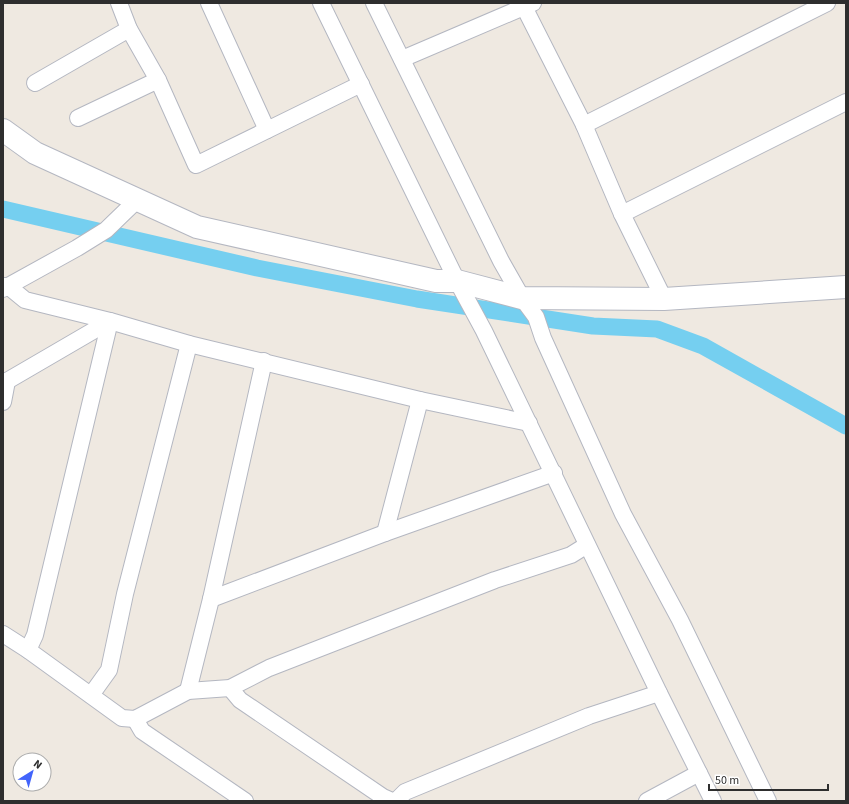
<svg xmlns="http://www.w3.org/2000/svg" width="849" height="804" font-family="'Source Sans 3',sans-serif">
  <rect width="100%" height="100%" fill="#efe9e1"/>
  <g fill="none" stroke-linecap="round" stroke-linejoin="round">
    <polyline stroke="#75cff0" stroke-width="17" points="3,209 257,268 417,299 593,326 657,329 703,346 846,426"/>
    <defs>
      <g id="street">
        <polyline points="119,3 129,29 158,80 196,165 361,84"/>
        <polyline points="209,3 267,130"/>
        <polyline points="321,3 457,281 484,331 659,693 713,801"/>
        <polyline points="374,3 501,261 522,298 536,317 543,338 623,514 680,620 768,801"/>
        <polyline points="522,3 584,125 622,214 664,299"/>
        <polyline points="402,59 533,3"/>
        <polyline points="35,83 129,29"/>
        <polyline points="78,118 158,80"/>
        <polyline points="584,125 827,3"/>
        <polyline points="622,214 846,102"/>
        <polyline points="3,286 8,286 25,300 110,321 35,635 28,650"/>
        <polyline points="3,289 77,248 106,230 137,200"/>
        <polyline points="7,381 110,321 189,344 420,400 529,423"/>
        <polyline points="3,383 7,381 3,402"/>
        <polyline points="385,533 420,400"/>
        <polyline points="211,599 385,533 554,473"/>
        <polyline points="3,634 28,650 122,718 135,719 188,691 230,688 269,668 495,580 571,555 587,545"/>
        <polyline points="230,688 240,700 383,797 392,801"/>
        <polyline points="188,691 211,599 264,361"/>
        <polyline points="91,695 109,670 125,594 189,344"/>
        <polyline points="135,719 142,731 245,801"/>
        <polyline points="396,801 405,792 589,716 659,693"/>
        <polyline points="647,801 699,773"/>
      </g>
      <polyline id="secondary" points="3,130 35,153 197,227 436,281 457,281 522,298 664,299 846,287"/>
    </defs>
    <use href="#street" stroke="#b4b7c1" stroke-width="18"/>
    <use href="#secondary" stroke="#b4b7c1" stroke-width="24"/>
    <use href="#street" stroke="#fff" stroke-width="16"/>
    <use href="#secondary" stroke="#fff" stroke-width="22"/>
  </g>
  <rect width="849" height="804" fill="none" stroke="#2e2e2e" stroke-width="8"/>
  <g transform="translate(32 772) rotate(37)"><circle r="19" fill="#ffffff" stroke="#ababab"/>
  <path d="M0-3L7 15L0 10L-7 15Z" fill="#4264fb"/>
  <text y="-6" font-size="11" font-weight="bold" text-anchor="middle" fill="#2e2e2e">N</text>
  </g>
  <path d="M709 784v6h119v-6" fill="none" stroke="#2e2e2e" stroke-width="2"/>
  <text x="715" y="784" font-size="12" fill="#2e2e2e" stroke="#ffffff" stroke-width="3" paint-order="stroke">50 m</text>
</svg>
